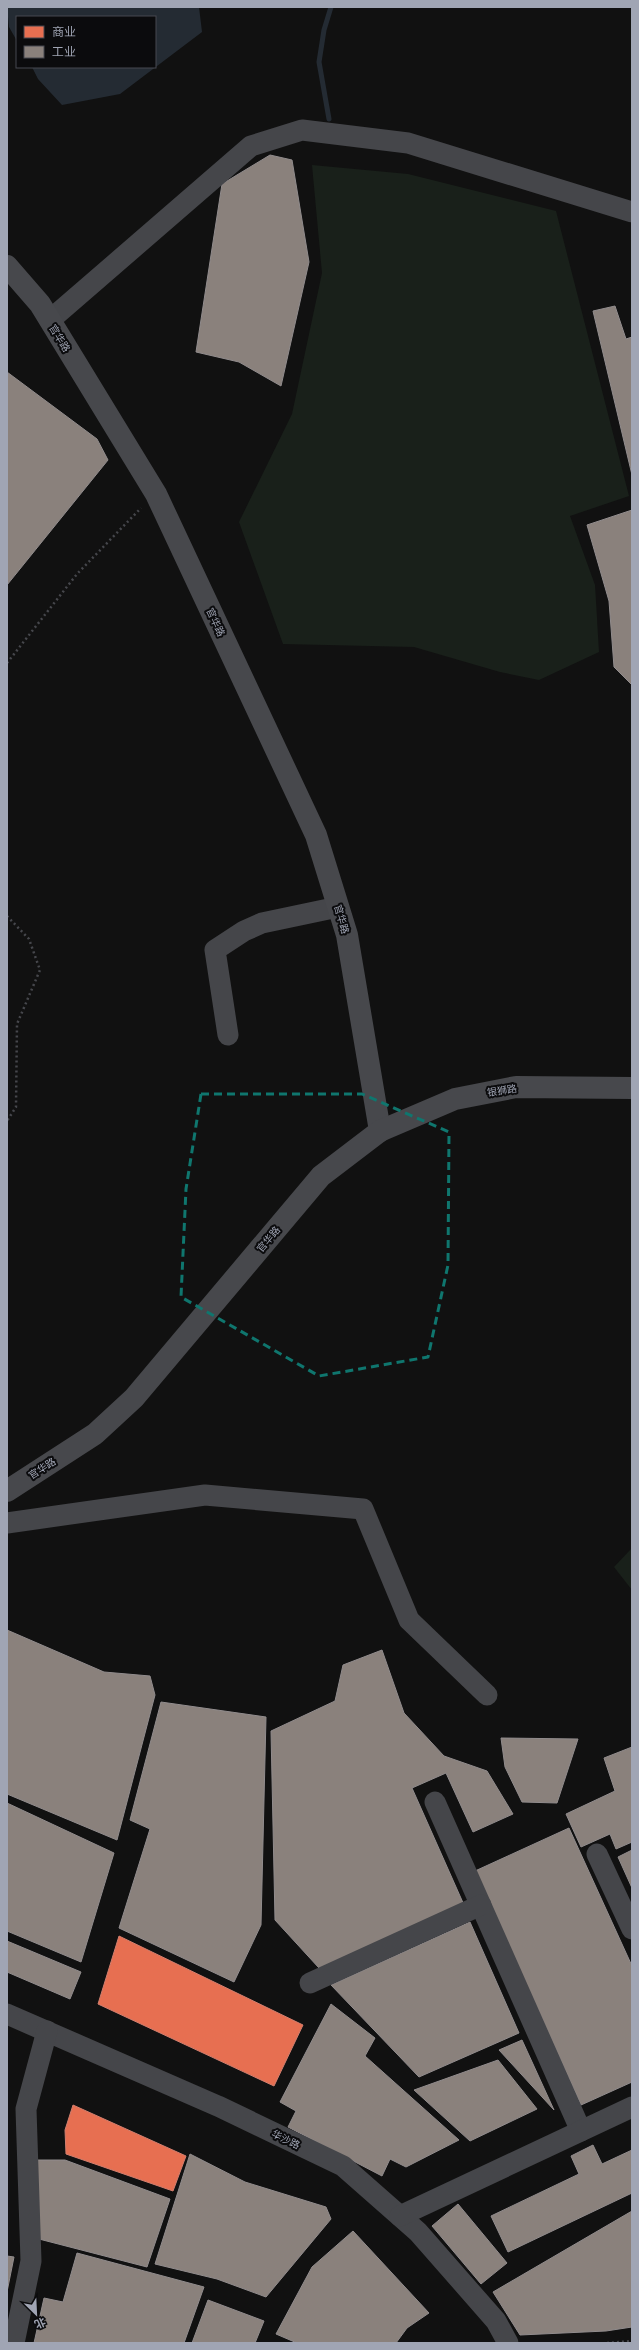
<svg xmlns="http://www.w3.org/2000/svg" width="639" height="2350" font-family="Roboto,'Noto Sans SC',sans-serif">
  <rect width="100%" height="100%" fill="#111"/>
  <g fill="#19201a">
    <polygon points="312,165 408,174 556,211 629,496 570,516 595,585 599,652 539,680 500,672 414,647 283,644 239,522 292,414 322,273"/>
    <polygon points="632,1548 632,1590 614,1567"/>
  </g>
  <polygon fill="#242b33" points="7,7 199,7 202,32 120,94 62,105 38,79 32,67 155,67 155,17 17,17 17,41 9,27"/>
  <g fill="#e76f51" stroke="#d27f6f">
    <polygon points="119,1936 303,2025 274,2086 98,2004"/>
    <polygon points="73,2105 186,2156 173,2191 66,2154 65,2130"/>
  </g>
  <g fill="#8a817c" stroke="#918c8d">
    <polygon points="270,155 292,160 309,262 281,386 239,362 196,352 222,184"/>
    <polygon points="615,306 626,339 632,337 632,475 593,311"/>
    <polygon points="7,372 97,439 108,460 7,585"/>
    <polygon points="632,510 632,685 614,667 609,601 587,525"/>
    <polygon points="7,1630 104,1672 150,1676 155,1695 117,1840 7,1794"/>
    <polygon points="382,1650 404,1713 444,1756 487,1771 513,1814 473,1832 446,1773 412,1788 464,1905 319,1968 275,1920 271,1731 335,1701 343,1665"/>
    <polygon points="161,1702 266,1717 261,1925 234,1982 119,1928 150,1829 130,1820"/>
    <polygon points="501,1738 578,1739 557,1803 522,1802 505,1767"/>
    <polygon points="632,1747 632,1842 616,1849 610,1834 581,1847 566,1814 615,1791 604,1758"/>
    <polygon points="7,1803 114,1853 81,1962 7,1931"/>
    <polygon points="569,1828 632,1966 632,2082 581,2105 475,1871"/>
    <polygon points="632,1850 632,1888 618,1857"/>
    <polygon points="470,1922 519,2033 419,2077 331,1985"/>
    <polygon points="7,1941 81,1972 70,1999 7,1972"/>
    <polygon points="331,2004 375,2038 365,2056 459,2140 406,2167 390,2159 382,2176 288,2127 296,2111 280,2102"/>
    <polygon points="522,2040 554,2110 499,2050"/>
    <polygon points="498,2060 537,2109 470,2141 414,2090"/>
    <polygon points="593,2145 602,2164 632,2150 632,2193 508,2252 491,2216 579,2174 571,2156"/>
    <polygon points="190,2154 245,2182 326,2207 331,2219 266,2297 217,2279 155,2264"/>
    <polygon points="37,2160 65,2160 170,2199 147,2267 39,2239"/>
    <polygon points="458,2204 507,2263 481,2284 432,2226"/>
    <polygon points="632,2211 632,2327 606,2331 520,2335 493,2292"/>
    <polygon points="353,2231 429,2313 407,2328 396,2343 297,2343 276,2334 312,2267"/>
    <polygon points="77,2253 204,2287 184,2343 34,2343 44,2298 63,2302"/>
    <polygon points="7,2256 14,2257 7,2292"/>
    <polygon points="208,2300 264,2321 255,2343 192,2343"/>
  </g>
  <g fill="none" stroke-linecap="round" stroke-linejoin="round">
    <polyline stroke="#242b33" stroke-width="5" points="329,119 319,62 324,30 331,7"/>
    <g stroke="#46474c" stroke-width="2.5" stroke-dasharray="2 3" stroke-linecap="butt">
      <polyline points="7,663 77,574 141,508"/>
      <polyline points="7,916 29,939 40,970 17,1024 16,1107 7,1121"/>
      <polyline points="607,2343 632,2341"/>
    </g>
    <g stroke="#45464a" stroke-width="21">
      <polyline points="50,320 251,146 302,130 408,143 632,212"/>
      <polyline points="228,1035 215,950 244,931 262,923 338,907"/>
      <polyline points="7,1523 205,1495 363,1509 409,1620 487,1695"/>
      <polyline points="435,1802 581,2131"/>
      <polyline points="597,1854 632,1929"/>
      <polyline points="310,1983 481,1905"/>
      <polyline points="7,2014 218,2106 343,2166 418,2232 496,2321 508,2343"/>
      <polyline points="400,2216 632,2107"/>
      <polyline points="14,2343 31,2261 26,2109 47,2031"/>
    </g>
    <g stroke="#47484c" stroke-width="22">
      <polyline points="7,266 40,304 156,494 316,835 347,935 380,1131"/>
      <polyline points="7,1491 95,1434 134,1398 321,1176 380,1131 455,1099 516,1087 632,1088"/>
    </g>
  </g>
  <path fill="none" stroke="#0f766e" stroke-width="3" stroke-dasharray="8 5" stroke-linejoin="round" d="M201,1094H362L449,1132L448,1265L428,1357L319,1376L181,1297L186,1189Z"/>
  <g text-anchor="middle" stroke-width="4" stroke-linejoin="round" paint-order="stroke">
    <g font-size="10" fill="#a0a5b4" stroke="#0b0b0d">
      <text transform="translate(60 338) rotate(59)" y="4">官华路</text>
      <text transform="translate(216 622) rotate(65)" y="4">官华路</text>
      <text transform="translate(342 919) rotate(74)" y="4">官华路</text>
      <text transform="translate(502 1090) rotate(-9)" y="4">银狮路</text>
      <text transform="translate(268 1239) rotate(-50)" y="4">官华路</text>
      <text transform="translate(42 1468) rotate(-33)" y="4">官华路</text>
      <text transform="translate(286 2139) rotate(26)" y="4">华沙路</text>
    </g>
  </g>
  <rect width="639" height="2350" fill="none" stroke="#a0a5b4" stroke-width="16"/>
  <rect x="16" y="16" width="140" height="52" fill="#0b0b0d" stroke="#474950"/>
  <rect x="24" y="26" width="20" height="12" fill="#e76f51" stroke="#474950"/>
  <text x="52" y="36" font-size="12" fill="#a0a5b4">商业</text>
  <rect x="24" y="46" width="20" height="12" fill="#8a817c" stroke="#474950"/>
  <text x="52" y="56" font-size="12" fill="#a0a5b4">工业</text>
  <g transform="translate(36 2314) rotate(156)" stroke="#0b0b0d" stroke-width="3" paint-order="stroke">
  <path d="M0-3L7 15L0 10L-7 15Z" fill="#a0a5b4"/>
  <text y="-6" font-size="11" font-weight="bold" text-anchor="middle" fill="#a0a5b4">北</text>
  </g>
</svg>
